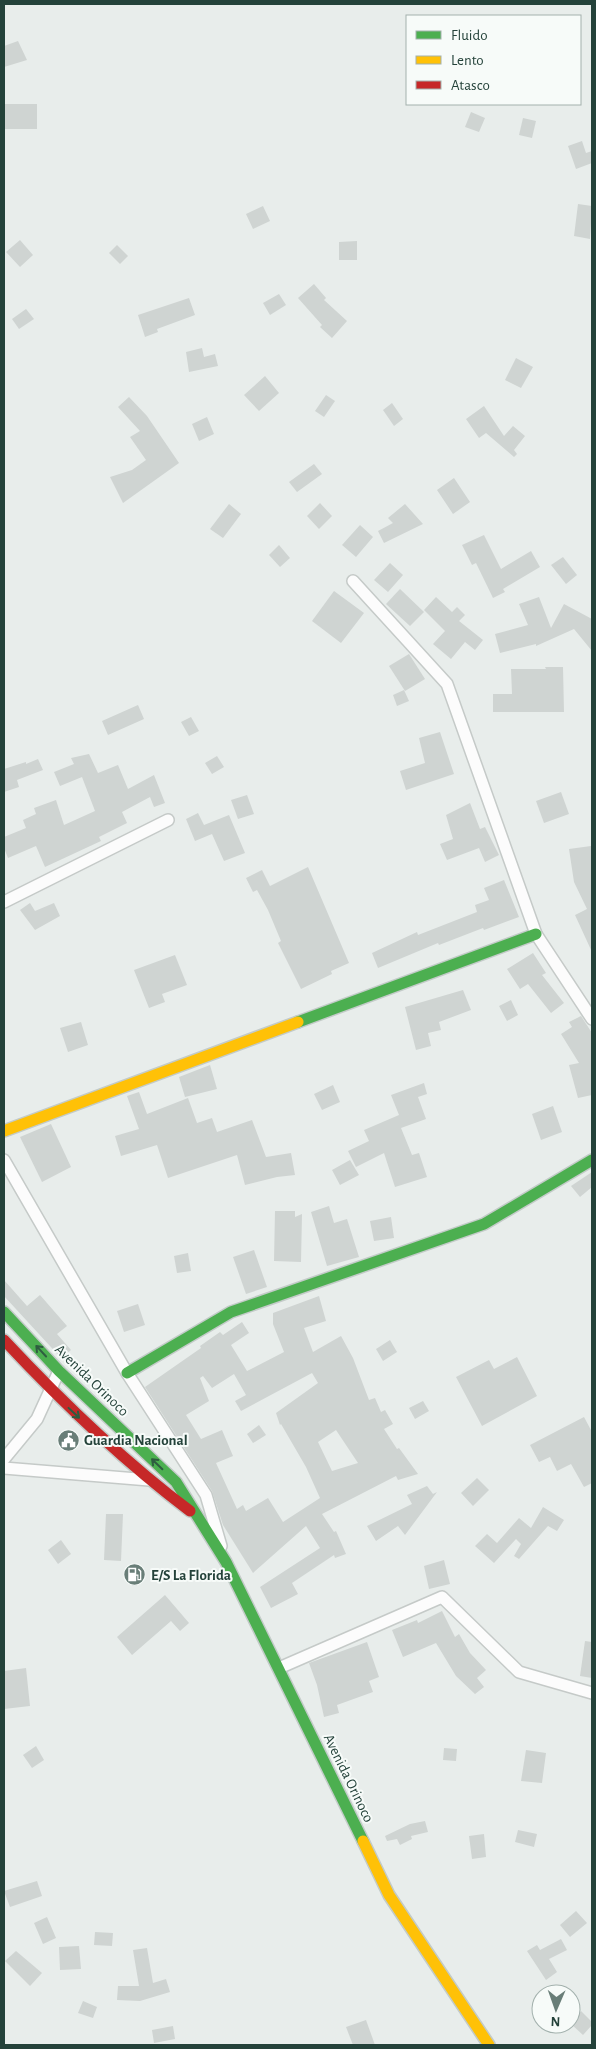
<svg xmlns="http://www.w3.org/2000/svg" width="596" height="2049" font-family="'Alegreya Sans',sans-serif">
  <rect width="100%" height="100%" fill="#e8edeb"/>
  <g fill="#cfd4d2" fill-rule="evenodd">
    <polygon points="18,41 27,60 4,67 4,46"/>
    <rect x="5" y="104" width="32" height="25"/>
    <polygon points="471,112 485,118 479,132 465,127"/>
    <polygon points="523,118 536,121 532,138 519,135"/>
    <polygon points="582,141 586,153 592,151 592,163 576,169 568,146"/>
    <polygon points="578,204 592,206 590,239 574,236"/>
    <polygon points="263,206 270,221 253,229 246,214"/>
    <polygon points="20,240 33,255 20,267 6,252"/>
    <polygon points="357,241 357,260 339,260 339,242"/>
    <polygon points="117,245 128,256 120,264 109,253"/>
    <polygon points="314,284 326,298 324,300 347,321 332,338 320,327 322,325 298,298"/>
    <polygon points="279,294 286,305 270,315 263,303"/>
    <polygon points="189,298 195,315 157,329 158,332 145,337 138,315"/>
    <polygon points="26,309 34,319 19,329 12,319"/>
    <polygon points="202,348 204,357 215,354 218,366 189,372 186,352"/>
    <polygon points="516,358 533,367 521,388 505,380"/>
    <polygon points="265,376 279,393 259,411 244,395"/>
    <polygon points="326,395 335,401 324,417 315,411"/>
    <polygon points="129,397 147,416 179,463 123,503 110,477 132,470 146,460 130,437 140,431 118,407"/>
    <polygon points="392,403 403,419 394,426 383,410"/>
    <polygon points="484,406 504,436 513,426 525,436 514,450 517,454 514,457 486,433 479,438 466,419"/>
    <polygon points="207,417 214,434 199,441 192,424"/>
    <polygon points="314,464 322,474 297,492 289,482"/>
    <polygon points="454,478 470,502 453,514 437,490"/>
    <polygon points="320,503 332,516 319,529 307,516"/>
    <polygon points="229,504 241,514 223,538 210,529"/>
    <polygon points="405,504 423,524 384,543 378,531 393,523 388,518"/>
    <polygon points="360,525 373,537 356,557 342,545"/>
    <polygon points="484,535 501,569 531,551 540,567 503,589 505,592 493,598 476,563 472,565 462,545"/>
    <polygon points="279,545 290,558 280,567 269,555"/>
    <polygon points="563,557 577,575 566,584 551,565"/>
    <polygon points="390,563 403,575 388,592 374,580"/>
    <polygon points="400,589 424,612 410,626 386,604"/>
    <polygon points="334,591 364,613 341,643 312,621"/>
    <polygon points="436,597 452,612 457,607 465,615 459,621 483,640 475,650 465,642 451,659 433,644 445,631 424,610"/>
    <polygon points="539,597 551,628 564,604 592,619 592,651 574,629 536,646 536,644 500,653 495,634 528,625 519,604"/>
    <polygon points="409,654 425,679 405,691 389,666"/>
    <polygon points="545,667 563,667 564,712 493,712 493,694 512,694 511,669 546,669"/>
    <polygon points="404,690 409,701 397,706 393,695"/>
    <polygon points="138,705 144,719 108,735 102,721"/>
    <polygon points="191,717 199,731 189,736 181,722"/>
    <polygon points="440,732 454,774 406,790 400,771 425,763 419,738"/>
    <polygon points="89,754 98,773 118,765 128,789 154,775 165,803 154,807 150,797 122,812 127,823 99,837 101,841 45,867 36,846 8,858 4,848 4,837 26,828 23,820 36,814 34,808 56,800 64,825 95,811 82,777 60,786 54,772 74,764 71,758"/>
    <polygon points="217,756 224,767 212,774 205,763"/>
    <polygon points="38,759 43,770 17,780 19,787 4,792 4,769 26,762 26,764"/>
    <polygon points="561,792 569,814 544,823 536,801"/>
    <polygon points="247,795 254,814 238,819 231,800"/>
    <polygon points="470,803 480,829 485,827 499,855 485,862 479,848 447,860 440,844 453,839 446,815"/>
    <polygon points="198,813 204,825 229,815 245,853 224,861 212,834 195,841 186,819"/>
    <polygon points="591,846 592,856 592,952 575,915 587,909 574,882 569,849"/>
    <polygon points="308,867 349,963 331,971 332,974 301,989 278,943 281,941 268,910 257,890 253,892 246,878 262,870 270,886"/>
    <polygon points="504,880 519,917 484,930 483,928 439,945 438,943 378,968 372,953 417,932 418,935 477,912 475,905 489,900 484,888"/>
    <polygon points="30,903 35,911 54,903 60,916 35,930 20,910"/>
    <polygon points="533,953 546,973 542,975 564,1003 551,1013 528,984 520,989 507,969"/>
    <polygon points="175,955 187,985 162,994 165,1002 149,1008 134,970"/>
    <polygon points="463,990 471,1010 439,1022 441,1030 428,1033 431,1046 416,1050 405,1007"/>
    <polygon points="511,1000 518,1015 507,1021 499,1006"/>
    <polygon points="581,1016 592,1033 592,1095 578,1098 569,1065 579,1063 561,1034 572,1027 569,1022"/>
    <polygon points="81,1022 88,1045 68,1052 60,1028"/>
    <polygon points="210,1065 217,1089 185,1097 179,1077"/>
    <polygon points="424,1083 427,1094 418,1097 426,1119 401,1128 412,1155 419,1153 427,1177 395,1187 384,1153 356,1167 348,1151 369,1141 364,1130 399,1115 391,1095"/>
    <polygon points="333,1085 340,1102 322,1110 314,1094"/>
    <polygon points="139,1092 147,1114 188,1098 197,1123 212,1118 217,1132 252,1120 266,1157 291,1153 295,1175 277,1177 245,1185 237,1155 168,1178 157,1145 121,1156 115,1136 139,1129 127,1096"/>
    <polygon points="553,1106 562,1132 541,1140 532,1114"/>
    <polygon points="51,1124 71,1167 42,1182 20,1137"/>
    <polygon points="350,1160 359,1175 340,1185 332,1170"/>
    <polygon points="592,1172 592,1187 580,1197 571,1186"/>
    <polygon points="329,1206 334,1223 347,1219 359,1257 327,1266 311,1212"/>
    <polygon points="275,1211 295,1211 295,1217 302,1214 301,1262 274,1261"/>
    <polygon points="391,1217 394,1238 374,1241 370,1221"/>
    <polygon points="254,1250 267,1287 246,1294 233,1257"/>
    <polygon points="188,1253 191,1271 177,1273 174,1256"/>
    <polygon points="4,1280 27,1306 40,1295 67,1326 57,1334 71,1350 61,1358 4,1296"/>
    <path d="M319,1296L326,1321L304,1328L313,1352L341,1336L353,1358L369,1400L375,1398L381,1412L385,1410L393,1424L384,1429L397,1449L399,1448L418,1474L398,1480L396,1476L322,1514L334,1532L336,1531L346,1554L335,1558L334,1555L292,1583L298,1594L271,1608L260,1587L320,1548L306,1526L253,1573L223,1525L212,1491L145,1387L201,1348L200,1346L220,1332L223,1335L242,1322L249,1333L231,1345L247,1371L284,1352L273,1324V1313ZM312,1373L318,1383L276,1413L280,1425L281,1424L306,1467L320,1498L283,1522L268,1498L246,1511L243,1505L237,1509L216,1463L233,1456L222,1430L201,1439L186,1415L209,1401L200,1378L203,1376L212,1388L234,1374L246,1395L235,1401L241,1411ZM336,1430L358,1463L332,1471L318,1442Z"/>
    <polygon points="138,1304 145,1325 124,1332 117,1311"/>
    <polygon points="390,1340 397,1352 383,1361 376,1349"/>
    <polygon points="517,1357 537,1396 482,1426 456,1377 489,1360 494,1369"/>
    <polygon points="423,1401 429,1411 415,1419 409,1408"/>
    <polygon points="584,1417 592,1432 592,1483 584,1487 571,1464 557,1471 550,1457 539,1462 530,1445"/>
    <polygon points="259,1425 266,1435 253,1443 247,1434"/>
    <polygon points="477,1478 489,1490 473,1506 461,1493"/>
    <polygon points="427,1486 433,1494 437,1492 405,1535 398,1526 376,1541 367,1526 412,1504 407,1495"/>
    <polygon points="543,1507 564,1520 557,1531 548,1526 519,1559 514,1556 521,1544 516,1539 494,1563 475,1546 487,1534 497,1543 519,1518 531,1528"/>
    <polygon points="106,1514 123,1514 121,1561 104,1560"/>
    <polygon points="61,1540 71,1554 58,1564 48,1550"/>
    <polygon points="444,1560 450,1584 429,1589 424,1566"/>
    <polygon points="165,1595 189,1623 180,1631 171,1621 132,1655 117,1637"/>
    <polygon points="442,1611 455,1637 459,1634 470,1653 486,1670 477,1678 484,1687 475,1694 456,1676 436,1643 403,1657 392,1630 417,1620 418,1623"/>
    <polygon points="585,1641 592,1642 592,1678 580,1676"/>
    <polygon points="367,1642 379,1677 369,1681 373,1692 337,1705 339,1713 324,1717 317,1685 309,1663"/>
    <polygon points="26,1668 30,1706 4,1709 4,1671"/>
    <polygon points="36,1746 44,1760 32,1768 23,1755"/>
    <polygon points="444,1748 457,1749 456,1761 443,1760"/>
    <polygon points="526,1750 546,1753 542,1783 521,1781"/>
    <polygon points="425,1821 428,1832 411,1836 412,1839 400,1845 397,1839 387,1841 385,1836 410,1824"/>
    <polygon points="518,1830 537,1834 534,1847 515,1842"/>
    <polygon points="484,1834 486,1857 472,1859 469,1836"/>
    <polygon points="37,1881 42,1896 10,1907 4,1891"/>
    <polygon points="576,1911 587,1923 570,1937 560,1925"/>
    <polygon points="47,1917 56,1938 43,1944 34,1923"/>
    <polygon points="95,1932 113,1933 112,1946 94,1945"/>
    <polygon points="561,1939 567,1950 549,1959 557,1972 546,1980 527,1951 537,1945 540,1950"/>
    <polygon points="79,1946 81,1969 60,1970 59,1947"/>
    <polygon points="147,1948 153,1983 166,1979 170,1992 140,2001 117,2000 118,1986 139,1986 133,1950"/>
    <polygon points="16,1951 42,1973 30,1986 5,1961"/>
    <polygon points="83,2001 97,2007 93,2018 78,2013"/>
    <polygon points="581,2011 592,2022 592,2025 583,2035 571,2024"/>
    <polygon points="366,2020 375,2045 353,2045 346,2027"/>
    <polygon points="173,2026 175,2039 154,2043 152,2030"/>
  </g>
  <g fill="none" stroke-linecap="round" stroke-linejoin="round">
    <defs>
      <g id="street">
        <polyline points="353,581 447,684 536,934 592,1019"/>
        <polyline points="4,902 168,820"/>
        <polyline points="4,1160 127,1373 206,1495 221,1546"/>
        <polyline points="4,1459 37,1419 59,1371"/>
        <polyline points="4,1468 149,1480"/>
        <polyline points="279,1668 442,1597 519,1672 592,1693"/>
      </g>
      <g id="fast">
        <polyline points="298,1022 536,934"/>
        <polyline points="4,1312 59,1371 176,1482 226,1562 363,1841"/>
        <polyline points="127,1373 231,1312 484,1224 592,1160"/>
      </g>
      <g id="slow">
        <polyline points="4,1131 298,1022"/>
        <polyline points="363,1841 389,1895 489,2045"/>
      </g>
      <path id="jam" d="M4,1340C62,1402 122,1460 190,1511"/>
    </defs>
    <use href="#street" stroke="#c5cac8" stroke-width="14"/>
    <use href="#fast" stroke="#c3cbc8" stroke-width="14"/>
    <use href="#slow" stroke="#c3cbc8" stroke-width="14"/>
    <use href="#jam" stroke="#c3cbc8" stroke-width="14"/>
    <use href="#street" stroke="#fcfcfc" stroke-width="11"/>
    <use href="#fast" stroke="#4caf50" stroke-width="11"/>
    <use href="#slow" stroke="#ffc107" stroke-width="11"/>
    <use href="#jam" stroke="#c62828" stroke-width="11"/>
  </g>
  <defs><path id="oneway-shaft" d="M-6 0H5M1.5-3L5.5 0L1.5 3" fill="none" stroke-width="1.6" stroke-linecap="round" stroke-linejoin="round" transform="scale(1.25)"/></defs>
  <g stroke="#2e5d40">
    <use href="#oneway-shaft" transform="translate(41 1351) rotate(-133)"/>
    <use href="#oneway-shaft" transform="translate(74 1413) rotate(43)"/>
    <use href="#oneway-shaft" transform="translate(157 1464) rotate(-136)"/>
  </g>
  <defs>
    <symbol id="civic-disc" viewBox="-11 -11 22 22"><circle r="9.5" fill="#697e78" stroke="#f7fbf9"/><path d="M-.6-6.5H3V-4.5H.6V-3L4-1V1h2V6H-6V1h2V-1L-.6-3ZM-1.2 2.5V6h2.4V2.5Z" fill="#fff"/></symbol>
    <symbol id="fuel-disc" viewBox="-11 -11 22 22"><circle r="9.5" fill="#697e78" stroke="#f7fbf9"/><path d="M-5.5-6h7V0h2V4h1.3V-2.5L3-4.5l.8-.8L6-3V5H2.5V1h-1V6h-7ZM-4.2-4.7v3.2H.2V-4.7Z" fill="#fff"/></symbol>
  </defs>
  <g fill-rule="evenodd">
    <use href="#civic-disc" x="56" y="1428" width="25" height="25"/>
    <use href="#fuel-disc" x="122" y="1562" width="25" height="25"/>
  </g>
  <g text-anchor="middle" stroke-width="4" stroke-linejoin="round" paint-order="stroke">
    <g font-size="15" fill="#24423a" stroke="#f7fbf9">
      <text transform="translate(92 1380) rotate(44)" y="5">Avenida Orinoco</text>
      <text transform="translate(349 1778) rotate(64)" y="5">Avenida Orinoco</text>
    </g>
    <g font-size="15" font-weight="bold" fill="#24423a" stroke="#f7fbf9" text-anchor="start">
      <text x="84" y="1445">Guardia Nacional</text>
      <text x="151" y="1580">E/S La Florida</text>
    </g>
  </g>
  <rect width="596" height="2049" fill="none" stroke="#24423a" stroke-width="10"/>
  <rect x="406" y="15" width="175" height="90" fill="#f7fbf9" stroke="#a3b1ad"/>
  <rect x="416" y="31" width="25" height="8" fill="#4caf50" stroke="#a3b1ad"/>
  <text x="451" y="40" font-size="15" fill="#24423a">Fluido</text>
  <rect x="416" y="56" width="25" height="8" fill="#ffc107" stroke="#a3b1ad"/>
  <text x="451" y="65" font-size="15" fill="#24423a">Lento</text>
  <rect x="416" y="81" width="25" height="8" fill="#c62828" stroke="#a3b1ad"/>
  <text x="451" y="90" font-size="15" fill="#24423a">Atasco</text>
  <g transform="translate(556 2009) rotate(182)"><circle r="24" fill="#f7fbf9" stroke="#a3b1ad"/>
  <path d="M0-4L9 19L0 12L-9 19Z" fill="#697e78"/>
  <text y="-8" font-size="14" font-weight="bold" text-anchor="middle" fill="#24423a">N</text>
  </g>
</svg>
